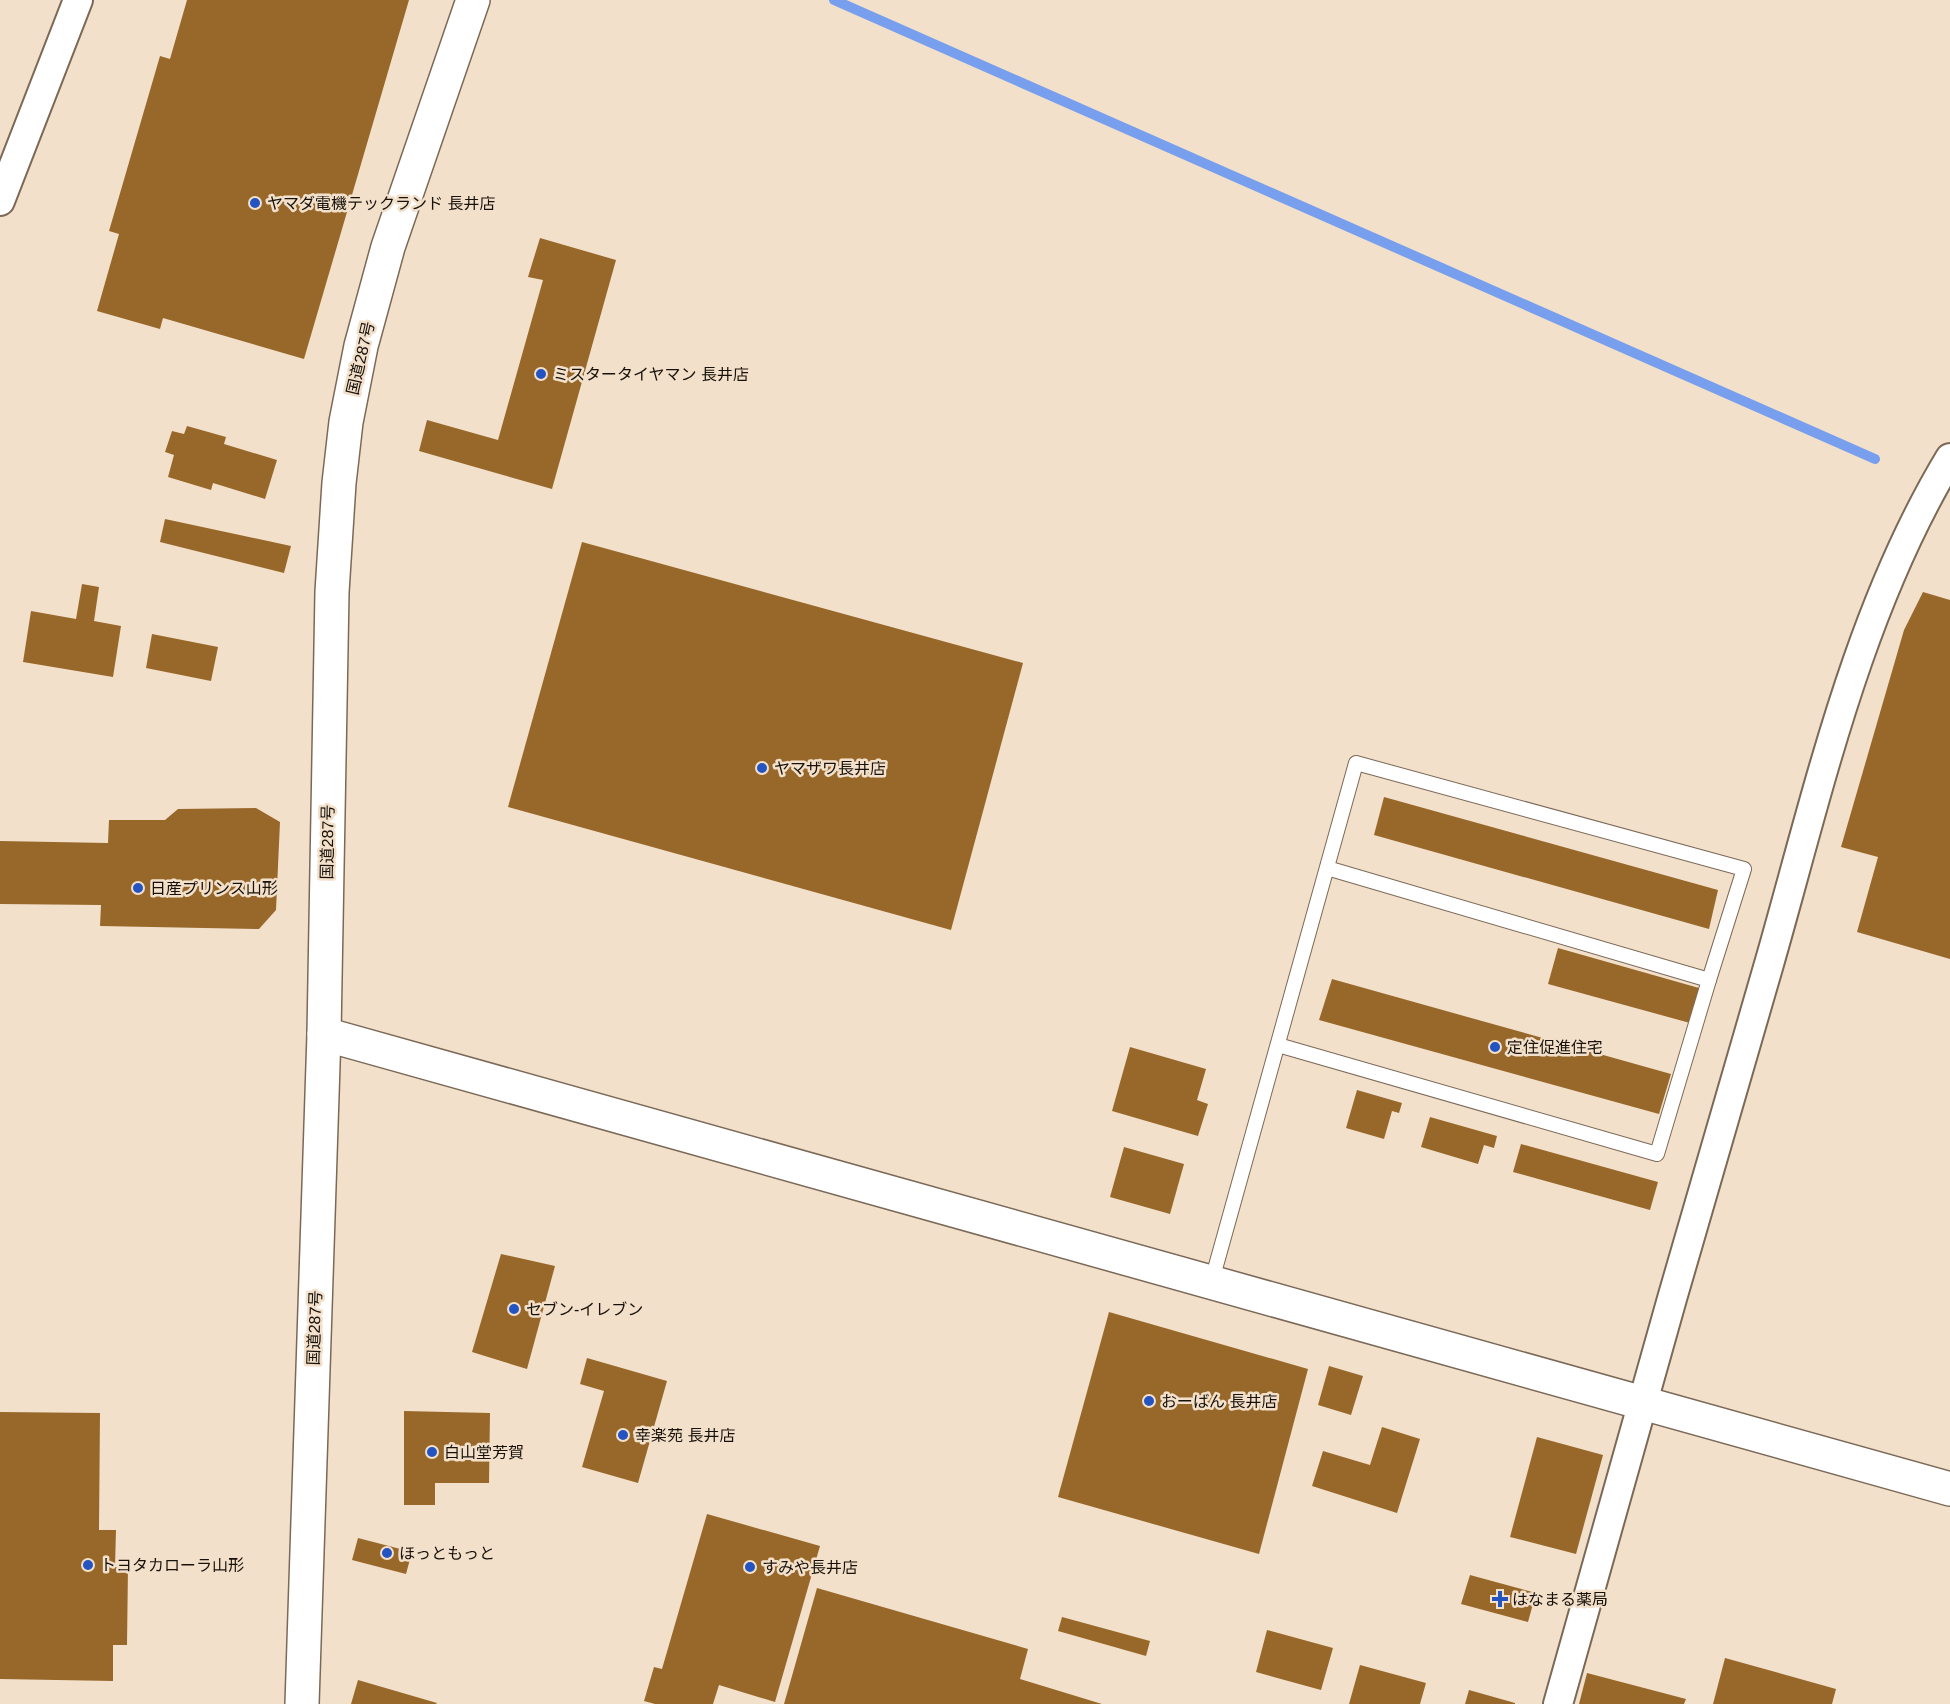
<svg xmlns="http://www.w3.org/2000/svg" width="1950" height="1704" font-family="Helvetica,'Noto Sans JP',sans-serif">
  <rect width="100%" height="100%" fill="#f3e0ca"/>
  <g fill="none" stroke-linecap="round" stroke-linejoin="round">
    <polyline stroke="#789fed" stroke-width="10" points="834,0 1875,459"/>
  </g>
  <g fill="#98682b">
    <polygon points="187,0 409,0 304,359 163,318 160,329 97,311 119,234 109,231 160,56 170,59"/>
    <polygon points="540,238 616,260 552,489 419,451 427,420 498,440 543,280 528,277"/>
    <polygon points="187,426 226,437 224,444 277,460 265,499 213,483 211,490 168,477 174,455 165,452 172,431 184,434"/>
    <polygon points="165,519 291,546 284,573 160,542"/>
    <polygon points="582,542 1023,663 951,930 508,807"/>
    <polygon points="82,584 99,587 94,621 121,626 113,677 23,662 31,611 76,619"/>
    <polygon points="1923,592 1950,600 1950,959 1857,932 1878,857 1841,847 1904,630"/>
    <polygon points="152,634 218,647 211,681 146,668"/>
    <polygon points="1384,797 1718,890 1709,929 1374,835"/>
    <polygon points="256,808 280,822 276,910 259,929 100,926 101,905 0,904 0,841 108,843 109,820 165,820 178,809"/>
    <polygon points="1558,948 1699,988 1690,1023 1548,984"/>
    <polygon points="1332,979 1671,1074 1659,1114 1319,1020"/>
    <polygon points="1130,1047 1206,1069 1197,1100 1208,1104 1198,1136 1112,1111"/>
    <polygon points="1357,1090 1402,1103 1399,1113 1392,1111 1384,1139 1346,1128"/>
    <polygon points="1430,1117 1497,1136 1494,1148 1484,1145 1478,1164 1421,1147"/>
    <polygon points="1521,1144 1658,1182 1650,1210 1513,1172"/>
    <polygon points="1124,1147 1184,1164 1170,1214 1110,1197"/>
    <polygon points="501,1254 555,1266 527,1369 472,1352"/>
    <polygon points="1109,1312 1308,1369 1259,1554 1058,1497"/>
    <polygon points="587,1358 667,1381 638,1483 582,1467 604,1391 580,1384"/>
    <polygon points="1329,1366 1363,1376 1351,1415 1318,1405"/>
    <polygon points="404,1411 490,1413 489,1483 435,1483 435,1505 404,1505"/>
    <polygon points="0,1412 100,1413 99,1530 116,1530 115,1567 128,1567 127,1645 113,1645 113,1681 0,1679"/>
    <polygon points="1382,1427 1420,1439 1397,1513 1312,1486 1323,1451 1370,1465"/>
    <polygon points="1537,1437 1603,1455 1576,1554 1510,1537"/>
    <polygon points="707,1514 820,1546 775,1702 719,1685 713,1704 655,1704 644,1701 654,1667 662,1669"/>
    <polygon points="358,1538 412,1552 406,1574 352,1560"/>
    <polygon points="1470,1575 1536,1593 1528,1622 1461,1604"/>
    <polygon points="817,1588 1028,1649 1020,1679 1102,1704 784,1704"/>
    <polygon points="1062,1617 1150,1641 1146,1656 1058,1631"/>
    <polygon points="1267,1630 1333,1648 1321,1690 1256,1672"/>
    <polygon points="1725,1658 1836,1689 1832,1704 1713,1704"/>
    <polygon points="1360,1665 1426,1683 1420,1704 1349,1704"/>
    <polygon points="1587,1673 1686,1699 1684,1704 1579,1704"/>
    <polygon points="358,1680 437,1703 436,1704 351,1704"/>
    <polygon points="1469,1690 1515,1703 1515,1704 1465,1704"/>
  </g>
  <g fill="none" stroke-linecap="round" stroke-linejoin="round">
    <defs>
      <g id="lane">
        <polyline points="1278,1045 1657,1154 1709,980"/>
        <polyline points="1212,1280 1356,763 1744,869 1709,980 1327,868"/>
      </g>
      <g id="street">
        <polyline points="0,201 78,0"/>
        <path d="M1558,1704C1626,1457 1697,1210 1769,964C1818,793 1857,612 1950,458"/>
      </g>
      <polyline id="secondary" points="324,1034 1950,1489"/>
      <polyline id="highway" points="302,1704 324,1034 332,592 339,483 346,422 361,346 388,247 473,0"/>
    </defs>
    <use href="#lane" stroke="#7b6957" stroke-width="16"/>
    <use href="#street" stroke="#7b6957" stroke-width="32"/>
    <use href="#secondary" stroke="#7b6957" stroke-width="36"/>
    <use href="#highway" stroke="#7b6957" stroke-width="36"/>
    <use href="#lane" stroke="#fff" stroke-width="14"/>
    <use href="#street" stroke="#fff" stroke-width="28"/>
    <use href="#secondary" stroke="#fff" stroke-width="33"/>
    <use href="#highway" stroke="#fff" stroke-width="33"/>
  </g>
  <g fill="#2354c1" stroke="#f3e0ca" stroke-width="2">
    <circle cx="255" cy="203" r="6"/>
    <circle cx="541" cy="374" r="6"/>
    <circle cx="762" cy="768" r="6"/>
    <circle cx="138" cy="888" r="6"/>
    <circle cx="1495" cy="1047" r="6"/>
    <circle cx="514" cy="1309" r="6"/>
    <circle cx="1149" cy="1401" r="6"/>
    <circle cx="623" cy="1435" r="6"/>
    <circle cx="432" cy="1452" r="6"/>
    <circle cx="387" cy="1553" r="6"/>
    <circle cx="88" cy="1565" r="6"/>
    <circle cx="750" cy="1567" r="6"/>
    <path d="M1497 1590h6v6h6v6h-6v6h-6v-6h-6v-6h6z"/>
  </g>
  <g text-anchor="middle" stroke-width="5" stroke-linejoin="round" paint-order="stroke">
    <g font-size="16" fill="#17110a" stroke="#f3e0ca" text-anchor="start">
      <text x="267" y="209">ヤマダ電機テックランド 長井店</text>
      <text x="553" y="380">ミスタータイヤマン 長井店</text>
      <text x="774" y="774">ヤマザワ長井店</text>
      <text x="150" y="894">日産プリンス山形</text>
      <text x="1507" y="1053">定住促進住宅</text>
      <text x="526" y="1315">セブン-イレブン</text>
      <text x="1161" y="1407">おーばん 長井店</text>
      <text x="635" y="1441">幸楽苑 長井店</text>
      <text x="444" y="1458">白山堂芳賀</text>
      <text x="399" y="1559">ほっともっと</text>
      <text x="100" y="1571">トヨタカローラ山形</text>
      <text x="762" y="1573">すみや長井店</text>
      <text x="1512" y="1605">はなまる薬局</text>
    </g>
    <g font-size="16" fill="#17110a" stroke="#f3e0ca">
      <text transform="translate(360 358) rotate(-77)" y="6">国道287号</text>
      <text transform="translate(327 842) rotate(-89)" y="6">国道287号</text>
      <text transform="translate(314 1328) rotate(-88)" y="6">国道287号</text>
    </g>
  </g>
</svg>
